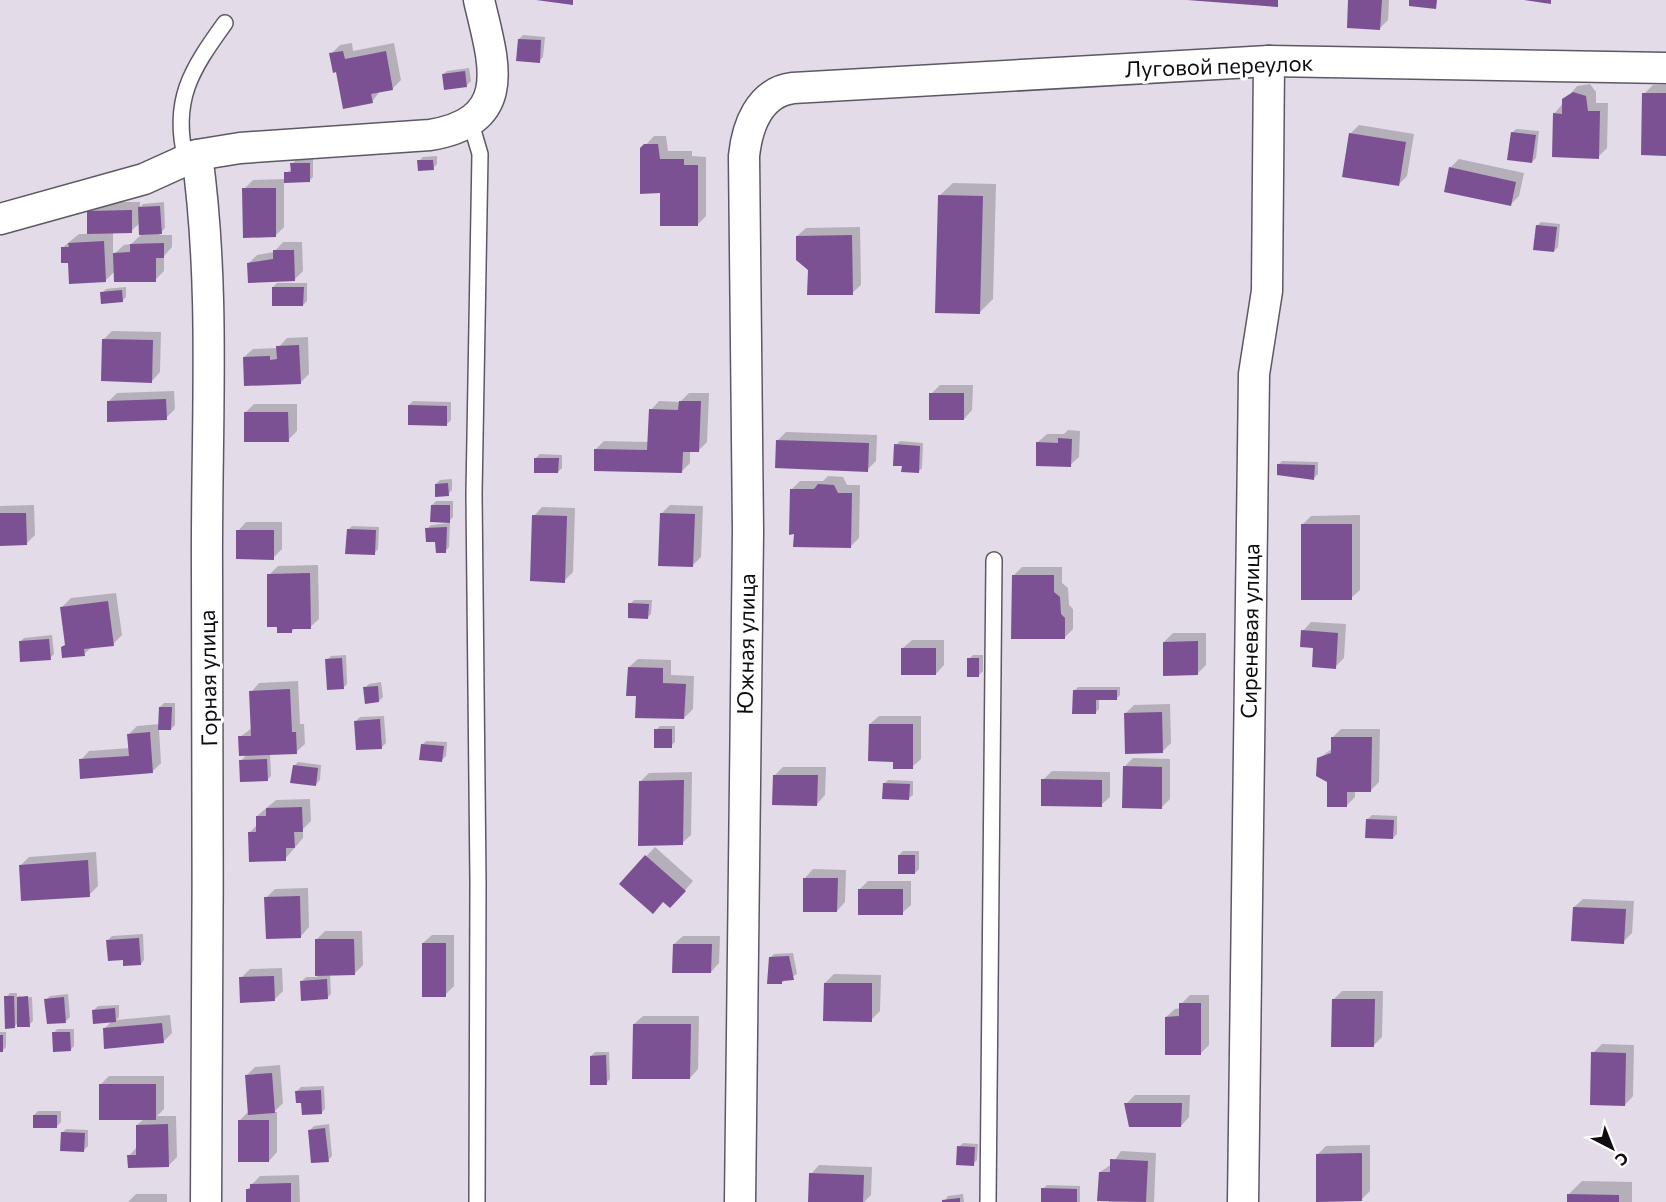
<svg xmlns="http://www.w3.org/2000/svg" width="1666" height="1202" font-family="Commissioner,sans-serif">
  <rect width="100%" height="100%" fill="#e3dbe8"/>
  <g fill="#0003" fill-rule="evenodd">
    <polygon points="1350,0 1389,0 1388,20 1380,28"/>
    <polygon points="523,35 545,37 543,57 539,61 519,39"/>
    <polygon points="352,43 353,51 394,43 401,80 392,89 380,91 372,102 337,71 331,54 340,45"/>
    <polygon points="469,68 471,81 467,85 443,75 447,71"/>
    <polygon points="1590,84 1596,92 1596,103 1608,103 1607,148 1598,157 1554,114 1577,86"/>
    <polygon points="1653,85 1666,85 1666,155 1644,94"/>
    <polygon points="1359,125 1414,134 1407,176 1398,185 1350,134"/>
    <polygon points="1516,129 1539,131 1536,158 1532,162 1512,133"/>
    <polygon points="654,136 666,136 668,151 692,151 692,156 706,157 706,216 698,224 662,192 642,149"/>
    <polygon points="437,156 437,164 433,168 419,161 423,157"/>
    <polygon points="313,159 313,177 309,181 284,182 284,227 275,236 244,189 253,180 286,179 286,173 292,169 292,164 296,160"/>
    <polygon points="1459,159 1524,173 1519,196 1510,205 1450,168"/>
    <polygon points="953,183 996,184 993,299 980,312 939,196"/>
    <path d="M97,202H140V207L143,204L164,202L165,228L159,235H172V247L164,256V271L155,280L115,271L105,281L69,261L62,248L79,234H89L88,211ZM140,223L141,235L131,244L124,245L113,255V232L131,231Z"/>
    <polygon points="1541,222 1560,224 1558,247 1554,251 1537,226"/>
    <polygon points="860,227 861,285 852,293 809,269 797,236 806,228"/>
    <polygon points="283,242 302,242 303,271 294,280 248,264 257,255 274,252"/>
    <polygon points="277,283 307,283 307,301 303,305 273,287"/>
    <polygon points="126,287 126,297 122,301 102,293 106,289"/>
    <polygon points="112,331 161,332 160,372 152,381 103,340"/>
    <polygon points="308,337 309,374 300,383 244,357 253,349 278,348 287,338"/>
    <polygon points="940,385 973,385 972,410 964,419 931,394"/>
    <polygon points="174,391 175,409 166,418 108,402 117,393"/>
    <polygon points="689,393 709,393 707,442 698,451 690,450 690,463 681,472 596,449 604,441 649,442 651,410 659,401 680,402"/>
    <polygon points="413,401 451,402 451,420 447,424 409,405"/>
    <polygon points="254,404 297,404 297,431 288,440 245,413"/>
    <polygon points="1068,430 1080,431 1079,457 1070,465 1038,442 1047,434 1064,434"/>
    <polygon points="786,432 877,435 876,461 867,470 778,440"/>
    <polygon points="900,441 923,443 922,468 918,472 896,445"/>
    <polygon points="540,454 562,455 562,468 558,472 536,458"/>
    <polygon points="1282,461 1318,462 1318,474 1314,478 1278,465"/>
    <polygon points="828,476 843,477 847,485 860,485 859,538 850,547 792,489 800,481 823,481"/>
    <polygon points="452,479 452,490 448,494 436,484 440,480"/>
    <polygon points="436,501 453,501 453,517 449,521 432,505"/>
    <polygon points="34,505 35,535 26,544 0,545 0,506"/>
    <polygon points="670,505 703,506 701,557 693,565 661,514"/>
    <polygon points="542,507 575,508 573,572 564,581 534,516"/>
    <polygon points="1360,515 1360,590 1351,598 1303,524 1311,516"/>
    <polygon points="246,522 282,522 282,549 273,558 238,531"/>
    <polygon points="450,523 449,547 445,551 427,529 431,525"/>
    <polygon points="352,526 379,527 378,549 374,553 348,530"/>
    <polygon points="318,565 319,619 310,627 296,627 292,631 279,625 269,575 278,566"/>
    <polygon points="1022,567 1062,567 1062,583 1068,588 1069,605 1073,609 1073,629 1064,638 1013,576"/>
    <polygon points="116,593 122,635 113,644 92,647 84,654 66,644 62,607 71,598"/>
    <polygon points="634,600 652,600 651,614 647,618 630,604"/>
    <polygon points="1311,622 1346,624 1344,658 1335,667 1303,631"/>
    <polygon points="1173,633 1206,633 1206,665 1198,673 1164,642"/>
    <polygon points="52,635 54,654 50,658 20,642 24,638"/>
    <polygon points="912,640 944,640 944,665 936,674 903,648"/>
    <polygon points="346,655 347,684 343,688 327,660 331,656"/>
    <polygon points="973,655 983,655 983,671 979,675 969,659"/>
    <polygon points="638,659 671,660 671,675 694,676 693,709 684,718 629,667"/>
    <polygon points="298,681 300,724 304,724 305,744 296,752 270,753 271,776 267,780 241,761 247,754 240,737 252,728 251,692 259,683"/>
    <polygon points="381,682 383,697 379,701 365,688 369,684"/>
    <polygon points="1078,687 1120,687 1120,695 1116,699 1099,699 1099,709 1095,713 1074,691"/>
    <polygon points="164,703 175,703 175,725 171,729 159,729 161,763 153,771 81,760 89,751 130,748 128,735 137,726 160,724 160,707"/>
    <polygon points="1170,704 1171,743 1163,751 1125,714 1134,705"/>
    <polygon points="384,716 386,743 382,747 356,721 360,717"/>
    <polygon points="879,716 921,716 921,759 912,767 894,760 870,724"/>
    <polygon points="660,726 675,726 675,742 671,746 656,730"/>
    <polygon points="1341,729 1380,729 1379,782 1370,791 1355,791 1355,797 1346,806 1328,781 1318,759 1333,748 1333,737"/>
    <polygon points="426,741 447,742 446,756 442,760 422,745"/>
    <polygon points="1133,758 1170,759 1170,799 1161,808 1124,767"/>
    <polygon points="298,762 321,765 320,780 316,784 294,766"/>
    <polygon points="783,767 826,767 825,795 817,804 774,776"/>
    <polygon points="1052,771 1110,772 1110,797 1101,805 1043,780"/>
    <polygon points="692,772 691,835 682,843 640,782 649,773"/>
    <polygon points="888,780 913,781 913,795 909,798 884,784"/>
    <polygon points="310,799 311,821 303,829 303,838 285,859 249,833 257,825 257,816 276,800"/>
    <polygon points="1372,815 1397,816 1397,834 1393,838 1368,819"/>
    <polygon points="655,847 693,881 679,897 664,900 621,883"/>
    <polygon points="903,851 919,851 919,869 915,873 899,855"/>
    <polygon points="96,852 98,886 89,895 20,866 29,857"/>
    <polygon points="813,869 846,870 845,902 837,911 805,878"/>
    <polygon points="868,881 911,881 911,905 902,913 859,890"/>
    <polygon points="308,888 309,927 301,936 266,898 275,889"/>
    <polygon points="1583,899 1634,901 1632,933 1623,942 1574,907"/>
    <polygon points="325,931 362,931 363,965 354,974 330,974 331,994 327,998 302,981 306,977 317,977 316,940"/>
    <polygon points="143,934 144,960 141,964 124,959 108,940 112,936"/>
    <polygon points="432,935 454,935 454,986 445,995 423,943"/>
    <polygon points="683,936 720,936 719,963 711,972 674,944"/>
    <polygon points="793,953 797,974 781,983 770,958 774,954"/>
    <polygon points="282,968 283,991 274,1000 241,978 250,969"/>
    <polygon points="834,974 881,975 880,1011 871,1020 825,983"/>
    <polygon points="1342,991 1383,991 1382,1037 1373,1046 1334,999"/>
    <polygon points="10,993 17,993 17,998 20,995 20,998 32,997 33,1021 29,1025 18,1023 14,1027 6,997"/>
    <polygon points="68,994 70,1017 66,1021 46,1000 50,996"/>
    <polygon points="1190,995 1209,995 1209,1045 1201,1053 1166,1017 1175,1009 1181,1008 1181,1004"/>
    <polygon points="119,1005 119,1017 116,1020 170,1015 172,1033 163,1042 104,1029 112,1021 94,1010 98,1006"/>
    <polygon points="643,1016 699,1016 698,1069 690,1078 634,1024"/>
    <polygon points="57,1029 74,1029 74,1046 70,1050 54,1033"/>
    <polygon points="0,1032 6,1032 6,1047 2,1051 0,1051"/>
    <polygon points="1602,1044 1634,1045 1633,1096 1625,1105 1593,1053"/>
    <polygon points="595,1052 609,1052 610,1079 606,1083 591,1056"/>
    <polygon points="280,1065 283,1103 274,1112 277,1112 277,1152 269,1161 239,1121 249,1111 246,1076 255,1067"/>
    <polygon points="109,1076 164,1076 164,1109 157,1116 176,1116 177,1157 168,1166 129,1156 137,1147 137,1125 145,1118 100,1085"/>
    <polygon points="324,1086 325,1109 321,1113 303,1101 297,1091 301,1087"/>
    <polygon points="1135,1095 1190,1095 1189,1117 1181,1126 1126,1114 1126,1104"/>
    <polygon points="38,1111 61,1111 61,1122 57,1126 34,1115"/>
    <polygon points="329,1124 332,1156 328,1160 310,1130 314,1126"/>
    <polygon points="66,1129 88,1130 88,1146 84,1150 62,1133"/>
    <polygon points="963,1143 978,1144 977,1160 973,1164 959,1147"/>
    <polygon points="1370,1145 1370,1191 1361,1200 1317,1155 1326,1146"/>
    <polygon points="1121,1151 1156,1153 1154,1202 1109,1202 1100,1172 1112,1164"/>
    <polygon points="819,1165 872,1167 871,1195 864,1202 810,1202 811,1174"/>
    <polygon points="299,1175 300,1202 248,1202 247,1190 260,1176"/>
    <polygon points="1582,1181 1632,1182 1632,1202 1568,1202 1569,1194"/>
    <polygon points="1047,1185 1080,1186 1080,1202 1043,1202 1043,1189"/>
    <polygon points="136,1194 167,1194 167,1202 128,1202"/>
    <polygon points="963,1194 964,1202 944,1202 948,1196"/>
  </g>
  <g fill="#7b5194">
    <polygon points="536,0 573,0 573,5"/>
    <polygon points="1187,0 1278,0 1278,7"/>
    <polygon points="1348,0 1382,0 1380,30 1347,28"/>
    <polygon points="1409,0 1437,0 1436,9 1409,6"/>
    <polygon points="1524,0 1551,0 1551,4"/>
    <polygon points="518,39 541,40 540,63 516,61"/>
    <polygon points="343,51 345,59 386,51 393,90 371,94 373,103 343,109 336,72 333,73 329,53"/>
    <polygon points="465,71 467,87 444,90 442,74"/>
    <polygon points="1573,92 1586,96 1588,111 1600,111 1599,159 1552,157 1553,113 1562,114 1562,99"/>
    <polygon points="1642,93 1666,93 1666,156 1641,155"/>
    <polygon points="1511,132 1536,135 1532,163 1507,160"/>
    <polygon points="1349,133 1406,142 1399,186 1342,177"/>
    <polygon points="644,144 658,144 660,159 684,159 684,165 698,165 698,226 660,226 660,193 640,194 640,148"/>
    <polygon points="417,160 433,160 434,170 418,171"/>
    <polygon points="290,163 310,163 310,182 284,183 284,172 291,172"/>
    <polygon points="1449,167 1516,182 1511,206 1444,192"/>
    <polygon points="242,188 276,188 276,237 243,238"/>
    <polygon points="938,195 983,196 980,314 935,313"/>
    <polygon points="160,206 162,234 139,235 138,207"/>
    <polygon points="132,210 132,233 87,234 87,211"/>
    <polygon points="1536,225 1557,227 1554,252 1533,250"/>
    <polygon points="852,235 853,295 807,295 808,270 796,260 796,236"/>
    <polygon points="104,241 106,282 69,284 68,263 61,263 61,247 69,247 68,243"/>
    <polygon points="164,243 164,258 156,258 156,282 114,282 113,253 130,252 130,244"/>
    <polygon points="273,250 294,250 295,281 248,283 247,263 273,259"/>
    <polygon points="272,287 304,287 303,306 272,306"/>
    <polygon points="122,290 123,302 101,304 100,292"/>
    <polygon points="102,339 153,340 152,383 101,381"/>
    <polygon points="299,345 301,384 244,386 243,357 270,356 270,360 277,359 276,346"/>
    <rect x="929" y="393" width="35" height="27"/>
    <polygon points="166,399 167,420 107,422 107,401"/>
    <polygon points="679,401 701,401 699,452 683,452 682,473 594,471 594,449 647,450 649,409 678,410"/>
    <polygon points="408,405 447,406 447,426 408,425"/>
    <polygon points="244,412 288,412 289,442 244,442"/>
    <polygon points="1058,438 1072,439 1071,467 1036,466 1036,442 1058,443"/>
    <polygon points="776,440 869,443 868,472 775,468"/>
    <polygon points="894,444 920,446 919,473 901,472 902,466 893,466"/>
    <polygon points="534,458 559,458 558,473 534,473"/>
    <polygon points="1277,464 1315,465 1314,480 1277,475"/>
    <polygon points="448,483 449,496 435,497 435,484"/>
    <polygon points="818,484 834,485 838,493 852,493 851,548 793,547 794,534 789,535 790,489 814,489"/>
    <polygon points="431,505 450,505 450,523 430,522"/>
    <polygon points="0,513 26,513 27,545 0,546"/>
    <polygon points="660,513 695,514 693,567 658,566"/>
    <polygon points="532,515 567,516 565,583 530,581"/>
    <rect x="1301" y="524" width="51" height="76"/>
    <polygon points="447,527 446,553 436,553 435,542 426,542 425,528"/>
    <polygon points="347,529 376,530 375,555 345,554"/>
    <polygon points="236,530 274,530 274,560 236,559"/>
    <polygon points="310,573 311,629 292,629 292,633 277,633 277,627 267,627 267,574"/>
    <polygon points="1012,575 1054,575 1054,592 1060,597 1061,614 1065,618 1065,639 1011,639"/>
    <polygon points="108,601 114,646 84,649 85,656 62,658 61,647 65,645 60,607"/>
    <polygon points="628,603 649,604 648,619 628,618"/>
    <polygon points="1301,630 1338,633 1336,669 1312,667 1313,648 1300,647"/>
    <polygon points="49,639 51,660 20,662 19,641"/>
    <polygon points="1198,641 1198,675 1163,676 1163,642"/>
    <rect x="901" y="648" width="35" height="27"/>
    <polygon points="342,658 344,689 327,690 325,659"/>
    <rect x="967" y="658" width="12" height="19"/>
    <polygon points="628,667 663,668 663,683 686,684 684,719 635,718 636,696 626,696"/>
    <polygon points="378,686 379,702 365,704 363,687"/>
    <polygon points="290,689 292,732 296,732 297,754 239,756 238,736 251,736 249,691"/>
    <polygon points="1073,690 1117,690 1117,700 1096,700 1096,714 1072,714"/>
    <polygon points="159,707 172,707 171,730 158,730"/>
    <polygon points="1162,712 1163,753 1125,754 1124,713"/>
    <polygon points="380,719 382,749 356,750 354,721"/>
    <polygon points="869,724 913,724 913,769 893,769 893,762 868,761"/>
    <rect x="654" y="729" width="18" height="19"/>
    <polygon points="150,732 153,773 80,779 79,759 129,756 127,734"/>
    <polygon points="1331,737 1372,737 1371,792 1347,792 1347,807 1327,807 1327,782 1316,776 1317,758 1331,753"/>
    <polygon points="421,744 444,746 442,762 419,760"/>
    <polygon points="267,759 268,781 240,782 239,760"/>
    <polygon points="293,765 318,768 316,786 290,783"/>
    <polygon points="1123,766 1162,767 1162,809 1122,808"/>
    <polygon points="773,775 818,775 817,806 772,805"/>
    <polygon points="1041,779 1102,780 1102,807 1041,806"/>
    <polygon points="684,780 683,845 638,846 639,781"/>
    <polygon points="883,783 910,784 909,800 882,799"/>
    <polygon points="302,807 303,832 294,832 295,848 286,848 286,861 249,862 248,832 256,832 256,816 266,816 266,808"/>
    <polygon points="1366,819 1394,820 1393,839 1365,838"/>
    <polygon points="645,855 686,891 670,908 663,902 653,914 619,884"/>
    <rect x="898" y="855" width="17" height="19"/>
    <polygon points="88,860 90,897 21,901 19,865"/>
    <polygon points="803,878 838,878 837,912 803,912"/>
    <rect x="858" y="889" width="45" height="26"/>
    <polygon points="300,896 301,938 266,939 264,897"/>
    <polygon points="1573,907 1626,909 1624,944 1571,941"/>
    <polygon points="139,938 141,965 123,966 123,960 108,961 106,940"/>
    <polygon points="315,939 354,939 355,975 315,976"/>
    <rect x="422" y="943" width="24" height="54"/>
    <polygon points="673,944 712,944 711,973 672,973"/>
    <polygon points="789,956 794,980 782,981 782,984 767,984 769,957"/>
    <polygon points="274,976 275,1001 240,1003 239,977"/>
    <polygon points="327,979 328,999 301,1001 300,981"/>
    <polygon points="824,983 872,983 872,1022 823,1021"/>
    <polygon points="4,996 14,996 15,1028 5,1029"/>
    <polygon points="28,996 30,1027 17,1027 17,997"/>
    <polygon points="64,997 66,1023 47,1024 44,999"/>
    <polygon points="1332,999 1375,999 1374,1047 1331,1047"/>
    <polygon points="1179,1003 1201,1003 1201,1055 1165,1055 1165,1017 1179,1016"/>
    <polygon points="115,1008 116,1022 93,1024 92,1010"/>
    <polygon points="162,1023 164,1043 104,1049 103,1028"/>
    <polygon points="633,1024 691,1024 690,1079 632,1079"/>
    <polygon points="52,1032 70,1032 71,1051 53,1052"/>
    <rect x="0" y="1035" width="3" height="17"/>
    <polygon points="1591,1052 1626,1053 1625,1106 1590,1105"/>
    <polygon points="606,1055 607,1085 590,1085 590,1056"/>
    <polygon points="272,1073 275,1113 248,1115 245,1075"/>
    <rect x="99" y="1084" width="57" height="36"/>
    <polygon points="321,1090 322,1114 302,1115 301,1103 296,1103 295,1091"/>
    <polygon points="1124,1103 1182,1103 1181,1127 1129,1127"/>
    <rect x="33" y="1115" width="24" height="13"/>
    <rect x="238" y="1120" width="31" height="42"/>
    <polygon points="168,1124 169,1167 128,1168 127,1155 136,1155 136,1125"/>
    <polygon points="325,1128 329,1162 311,1163 308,1130"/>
    <polygon points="61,1132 85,1133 84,1152 60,1151"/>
    <polygon points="957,1146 975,1147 974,1166 956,1165"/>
    <polygon points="1362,1153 1362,1201 1316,1202 1316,1154"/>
    <polygon points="1110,1159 1148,1161 1146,1202 1097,1201 1099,1172 1110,1172"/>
    <polygon points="809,1173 864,1175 863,1202 808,1202"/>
    <polygon points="291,1183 291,1202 246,1202 246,1189 250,1189 250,1184"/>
    <polygon points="1041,1188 1077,1189 1077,1202 1041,1202"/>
    <polygon points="1567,1194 1619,1195 1619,1202 1567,1202"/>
    <polygon points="960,1198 960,1202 942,1202 942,1200"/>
  </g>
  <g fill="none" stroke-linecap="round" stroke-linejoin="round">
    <defs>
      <g id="service">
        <polyline points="470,120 480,154 474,494 478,882 477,1202"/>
        <path d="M186,160C171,101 191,70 225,23"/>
        <polyline points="988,1202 994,560"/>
      </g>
      <g id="minor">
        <path d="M197,155C216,292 206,432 207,570C208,781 208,991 206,1202"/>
        <path d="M0,219L144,179L197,155L240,148L430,135C516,121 493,61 479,0"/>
        <path d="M740,1202L748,531L744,156C747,127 759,92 793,88L1269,61L1666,68"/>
        <polyline points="1243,1202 1254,374 1267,291 1269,61"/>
      </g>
    </defs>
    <use href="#service" stroke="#5f5864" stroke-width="18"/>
    <use href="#minor" stroke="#5f5864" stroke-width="33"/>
    <use href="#service" stroke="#fff" stroke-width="15"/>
    <use href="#minor" stroke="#fff" stroke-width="30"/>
  </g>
  <g text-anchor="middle" stroke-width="6" stroke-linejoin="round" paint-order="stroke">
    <g font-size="22" fill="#0e0c10" stroke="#fff">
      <text transform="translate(1219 66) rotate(-2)" y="8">Луговой переулок</text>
      <text transform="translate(1250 631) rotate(-89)" y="8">Сиреневая улица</text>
      <text transform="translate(746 644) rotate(-89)" y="8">Южная улица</text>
      <text transform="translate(208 678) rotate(-91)" y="8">Горная улица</text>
    </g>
  </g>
  <g transform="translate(1612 1148) rotate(138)" stroke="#ffffff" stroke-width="4.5" paint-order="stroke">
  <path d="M0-4.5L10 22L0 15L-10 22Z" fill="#0e0c10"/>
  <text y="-9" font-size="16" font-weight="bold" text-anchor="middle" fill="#0e0c10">С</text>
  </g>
</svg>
